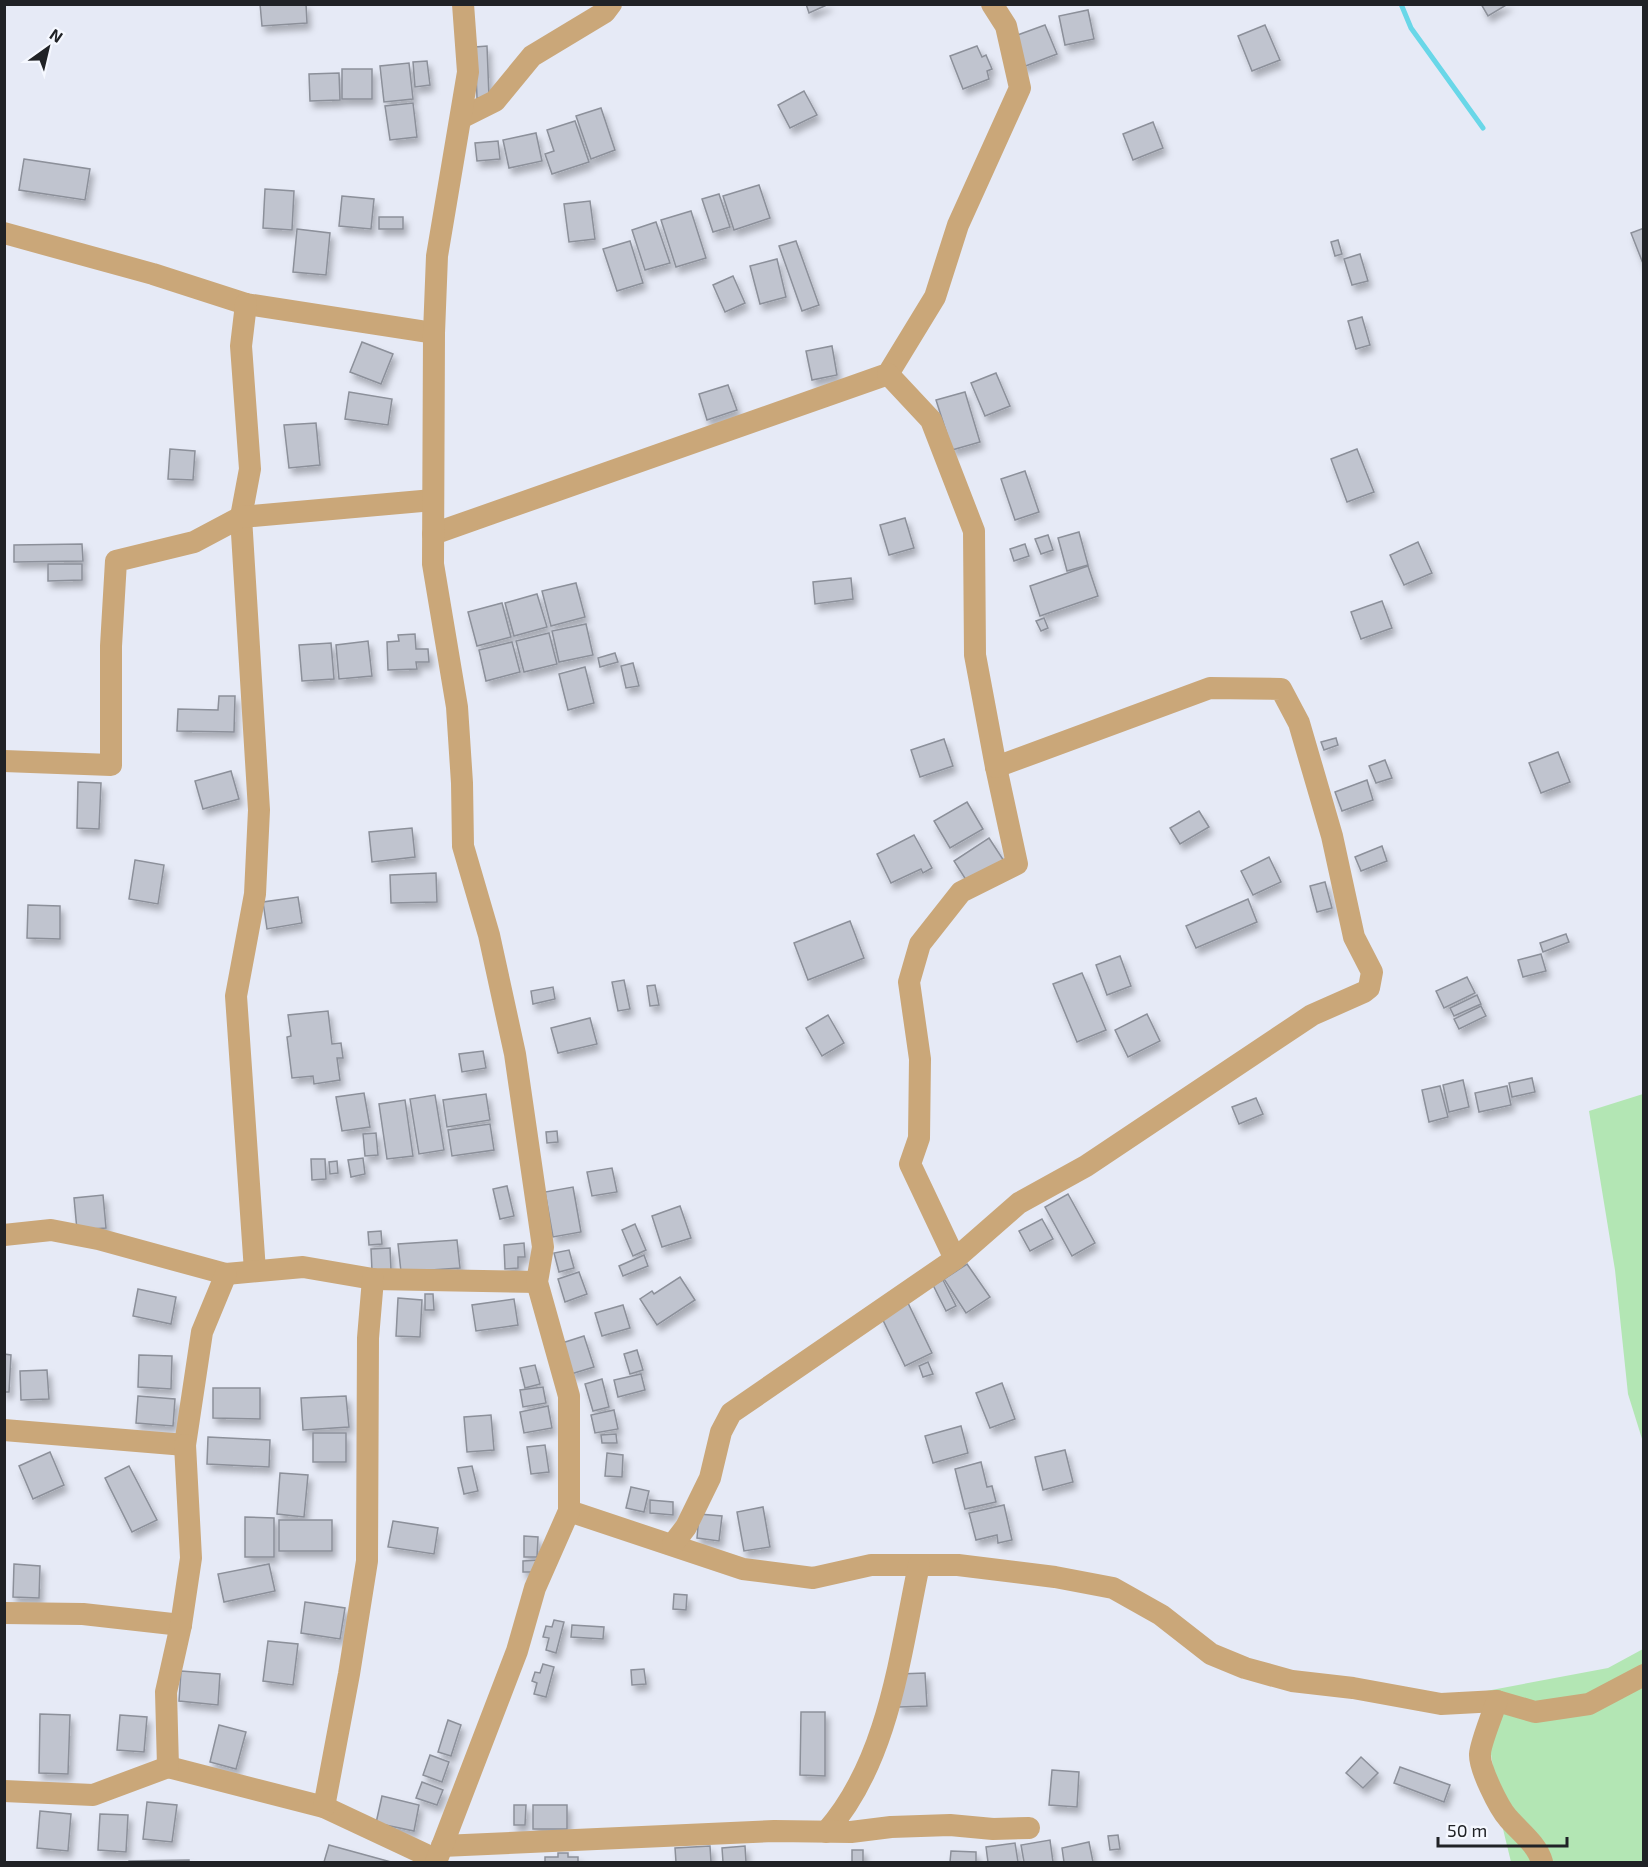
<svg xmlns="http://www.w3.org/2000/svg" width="1648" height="1867" font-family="'Exo 2',sans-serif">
  <defs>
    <filter id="shadow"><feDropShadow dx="3.5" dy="6" stdDeviation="3" flood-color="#0004"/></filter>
  </defs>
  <rect width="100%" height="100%" fill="#e6eaf6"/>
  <g fill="#b3e6b4">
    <polygon points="1643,1094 1644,1094 1643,1442 1628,1394 1615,1270 1589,1111"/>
    <polygon points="1643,1649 1643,1862 1511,1862 1503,1829 1481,1692 1608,1668"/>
  </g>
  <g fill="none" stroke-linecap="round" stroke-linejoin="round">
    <polyline stroke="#69d7e8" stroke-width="5" points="1401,4 1411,28 1483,128"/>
  </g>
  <g fill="#c0c4cf" stroke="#8c909a" stroke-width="1.5" filter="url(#shadow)">
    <polygon points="260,4 306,4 307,23 262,26"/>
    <polygon points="806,4 829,4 809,13"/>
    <polygon points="1481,4 1508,4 1488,16"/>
    <polygon points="1088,10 1094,39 1065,45 1059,16"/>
    <polygon points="1045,25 1057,54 1023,67 1012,37"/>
    <polygon points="1265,25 1280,60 1252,71 1238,36"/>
    <polygon points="487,46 489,97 477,98 475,47"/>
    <polygon points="977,46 982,57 986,55 992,69 987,71 989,79 963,89 950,56"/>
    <polygon points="427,61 430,85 415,87 413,62"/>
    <polygon points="409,63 413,99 384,102 380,66"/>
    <rect x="342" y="69" width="30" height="30"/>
    <polygon points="339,73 340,100 310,101 309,74"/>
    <polygon points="804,91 817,115 790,128 778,105"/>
    <polygon points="413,103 417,137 390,140 385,106"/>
    <polygon points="601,108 615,150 591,159 576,116"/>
    <polygon points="575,121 589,162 552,174 545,154 554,151 547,130"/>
    <polygon points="1153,122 1163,148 1133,160 1123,134"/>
    <polygon points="536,133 542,161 509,168 503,140"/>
    <polygon points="498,141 500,159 477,161 475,143"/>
    <polygon points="24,159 90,169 85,200 19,190"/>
    <polygon points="759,185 770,218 734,230 723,196"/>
    <polygon points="265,189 294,191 292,230 263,228"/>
    <polygon points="719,194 730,227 713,232 702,199"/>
    <polygon points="342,196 374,199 371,229 339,226"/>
    <polygon points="590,201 595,239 569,242 564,204"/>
    <polygon points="691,211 706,258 676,267 661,220"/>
    <rect x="379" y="217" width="24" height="12"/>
    <polygon points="656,222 670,263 645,270 632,230"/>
    <polygon points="1644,228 1644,266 1631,233"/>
    <polygon points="297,229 330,233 326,275 293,272"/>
    <polygon points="1338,240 1342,254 1335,256 1331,242"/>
    <polygon points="630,241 643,283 617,291 603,249"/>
    <polygon points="796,241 819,305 802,311 779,246"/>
    <polygon points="1360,254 1368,281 1352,285 1344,259"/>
    <polygon points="777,259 786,297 760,304 750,266"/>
    <polygon points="733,276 745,303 725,312 713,285"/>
    <polygon points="1362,317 1370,345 1356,349 1348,321"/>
    <polygon points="362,342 393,354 381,384 350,372"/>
    <polygon points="832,346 837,375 812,380 806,351"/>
    <polygon points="996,373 1010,406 985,416 971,383"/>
    <polygon points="728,385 737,410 707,420 699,394"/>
    <polygon points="349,392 392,399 388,425 345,419"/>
    <polygon points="965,392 980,442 952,450 936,400"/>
    <polygon points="316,423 320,465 289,468 284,425"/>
    <polygon points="170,449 195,451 193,480 168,479"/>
    <polygon points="1357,449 1374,492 1347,502 1331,459"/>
    <polygon points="1025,471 1039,512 1015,520 1001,479"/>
    <polygon points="905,518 914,548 889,555 880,525"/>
    <polygon points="1079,532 1088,565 1067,571 1058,538"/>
    <polygon points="1048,535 1053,550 1041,554 1035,539"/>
    <polygon points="1418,542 1432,573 1404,585 1390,555"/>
    <polygon points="82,544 83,561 14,562 14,545"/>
    <polygon points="1025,544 1029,556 1014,561 1010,549"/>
    <polygon points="48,564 82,564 82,580 48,581"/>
    <polygon points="1088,566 1098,596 1040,616 1030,586"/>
    <polygon points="851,578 853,599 815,604 813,582"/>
    <polygon points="576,583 585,617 551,626 542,591"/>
    <polygon points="537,594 547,627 514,636 505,603"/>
    <polygon points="1382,601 1392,628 1361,639 1351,612"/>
    <polygon points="502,603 511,637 477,646 468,612"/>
    <polygon points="1044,618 1048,628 1041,631 1036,621"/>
    <polygon points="586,624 593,655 559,662 552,631"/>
    <polygon points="549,633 557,664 524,672 516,641"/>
    <polygon points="415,634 416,649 428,649 429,662 416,662 417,669 388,670 387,642 399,641 398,635"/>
    <polygon points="368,641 372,676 339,679 336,645"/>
    <polygon points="512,642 520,672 486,681 479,650"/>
    <polygon points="331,643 334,679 302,681 299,645"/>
    <polygon points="615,653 618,662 600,667 598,658"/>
    <polygon points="633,663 639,686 626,688 621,666"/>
    <polygon points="585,667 594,703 568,710 559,674"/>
    <polygon points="219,696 235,696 234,732 177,731 178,709 218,710"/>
    <polygon points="1336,738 1338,745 1324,750 1321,742"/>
    <polygon points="944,739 953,766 920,777 911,750"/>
    <polygon points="1558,752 1570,782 1541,793 1529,763"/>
    <polygon points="1385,760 1392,778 1376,783 1369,766"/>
    <polygon points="231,771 239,799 203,809 195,781"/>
    <polygon points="1367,780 1373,800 1342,811 1335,792"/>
    <polygon points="78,782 101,783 99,829 77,828"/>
    <polygon points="967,802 983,829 950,848 934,821"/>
    <polygon points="1199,811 1209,827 1180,844 1170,828"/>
    <polygon points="412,828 415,857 372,862 369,832"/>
    <polygon points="914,835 932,868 923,873 921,869 891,883 877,854"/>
    <polygon points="989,838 1004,861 968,883 954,861"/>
    <polygon points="1382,846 1387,861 1361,871 1355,857"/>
    <polygon points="1269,857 1281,882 1253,895 1241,871"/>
    <polygon points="135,860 164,865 158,904 129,899"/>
    <polygon points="436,873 437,902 391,903 390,875"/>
    <polygon points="1325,882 1332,908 1317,912 1310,886"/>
    <polygon points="298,897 302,923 267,929 263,902"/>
    <polygon points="1248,899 1257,922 1196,948 1186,926"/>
    <polygon points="28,905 60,906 60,939 27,938"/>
    <polygon points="850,921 864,958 808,980 794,943"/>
    <polygon points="1566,934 1569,942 1543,952 1540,943"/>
    <polygon points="1541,954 1546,971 1523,977 1518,960"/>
    <polygon points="1120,956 1131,986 1107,995 1096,965"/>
    <polygon points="1082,973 1106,1030 1077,1042 1053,984"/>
    <polygon points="1467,977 1475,993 1444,1008 1436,991"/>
    <polygon points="624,980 630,1009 618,1011 612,982"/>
    <polygon points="655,985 659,1005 650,1006 647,986"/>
    <polygon points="553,987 555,999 533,1004 531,991"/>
    <polygon points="1477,995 1481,1004 1454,1016 1450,1008"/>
    <polygon points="1481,1006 1486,1016 1459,1029 1454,1019"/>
    <polygon points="328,1011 332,1044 341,1043 343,1058 337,1058 340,1080 314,1084 313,1076 292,1078 287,1037 291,1036 288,1015"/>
    <polygon points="1147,1014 1160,1041 1128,1057 1115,1030"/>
    <polygon points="828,1015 844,1043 822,1056 806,1028"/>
    <polygon points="590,1018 597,1044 558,1053 551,1028"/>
    <polygon points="483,1051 486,1068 462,1072 459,1054"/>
    <polygon points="1532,1078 1535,1092 1512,1097 1509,1083"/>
    <polygon points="1463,1080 1469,1107 1449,1112 1443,1085"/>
    <polygon points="1440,1086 1448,1117 1429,1122 1422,1090"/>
    <polygon points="1507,1086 1511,1105 1479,1112 1475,1093"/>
    <polygon points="364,1093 370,1127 342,1131 336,1097"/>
    <polygon points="486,1094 490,1120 447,1127 443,1100"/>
    <polygon points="435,1095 444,1150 419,1154 410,1099"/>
    <polygon points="1256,1098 1263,1114 1239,1124 1232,1107"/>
    <polygon points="405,1100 413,1156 387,1159 379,1104"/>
    <polygon points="490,1124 494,1150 452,1156 448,1130"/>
    <polygon points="557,1131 558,1142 547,1143 546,1132"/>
    <polygon points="376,1133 378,1155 365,1156 363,1134"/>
    <polygon points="363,1158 365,1174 351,1177 348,1160"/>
    <polygon points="311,1159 325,1159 326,1179 312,1180"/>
    <polygon points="337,1161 338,1173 330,1174 329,1162"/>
    <polygon points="612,1168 617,1192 592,1196 587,1172"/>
    <polygon points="507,1186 514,1216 500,1219 493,1189"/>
    <polygon points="573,1187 581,1232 553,1237 545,1192"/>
    <polygon points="1068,1194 1095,1243 1072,1256 1045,1207"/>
    <polygon points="103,1195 106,1228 77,1230 74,1198"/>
    <polygon points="680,1206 691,1238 662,1247 652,1216"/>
    <polygon points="1042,1219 1053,1239 1030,1251 1019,1231"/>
    <polygon points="635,1224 646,1250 633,1256 622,1230"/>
    <polygon points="381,1231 382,1244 369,1245 368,1232"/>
    <polygon points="457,1240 460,1268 401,1272 398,1244"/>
    <polygon points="524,1243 525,1257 518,1257 518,1268 505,1269 504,1245"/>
    <polygon points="390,1248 391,1270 372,1271 371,1249"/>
    <polygon points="569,1250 574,1268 559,1272 554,1253"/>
    <polygon points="644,1255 648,1266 623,1276 619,1266"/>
    <polygon points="967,1264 990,1297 966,1313 944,1279"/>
    <polygon points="579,1272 587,1294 565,1302 558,1279"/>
    <polygon points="680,1277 695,1300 657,1325 640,1299 652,1291 654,1294"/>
    <polygon points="943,1280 956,1306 946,1311 933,1285"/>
    <polygon points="138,1289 176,1297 171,1324 133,1316"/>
    <polygon points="425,1294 433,1294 434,1310 425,1310"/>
    <polygon points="398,1298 422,1300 420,1337 396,1336"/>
    <polygon points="514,1299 518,1325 476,1331 472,1305"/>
    <polygon points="908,1303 932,1353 905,1366 881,1316"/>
    <polygon points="623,1305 630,1328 602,1336 595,1313"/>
    <polygon points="584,1336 594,1367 571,1374 562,1343"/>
    <polygon points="637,1350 643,1370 630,1374 624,1354"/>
    <polygon points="4,1354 11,1355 9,1392 4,1392"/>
    <polygon points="139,1355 172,1356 171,1389 138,1387"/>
    <polygon points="928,1362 933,1374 923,1377 919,1366"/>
    <polygon points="535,1365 540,1384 525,1388 520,1368"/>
    <polygon points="47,1370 49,1399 21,1400 20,1371"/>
    <polygon points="641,1374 645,1390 618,1397 614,1380"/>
    <polygon points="602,1379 609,1407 593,1411 585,1384"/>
    <polygon points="1002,1383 1015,1419 990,1428 976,1393"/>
    <polygon points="543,1387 546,1403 523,1407 520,1390"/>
    <polygon points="213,1388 260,1388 260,1419 213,1418"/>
    <polygon points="138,1396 175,1399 173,1426 136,1423"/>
    <polygon points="346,1396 349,1427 303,1430 301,1398"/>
    <polygon points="548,1406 552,1428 524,1433 520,1412"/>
    <polygon points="614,1410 618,1429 595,1433 591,1415"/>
    <polygon points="491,1415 494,1450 467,1452 464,1417"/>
    <polygon points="961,1426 968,1453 933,1463 925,1436"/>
    <rect x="313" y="1433" width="33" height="29"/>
    <polygon points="616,1434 617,1443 602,1443 601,1435"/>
    <polygon points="208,1437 270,1440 269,1467 207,1464"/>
    <polygon points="545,1445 549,1472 531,1474 527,1447"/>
    <polygon points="1065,1450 1073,1482 1043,1490 1035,1457"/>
    <polygon points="50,1452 64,1485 33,1499 19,1466"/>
    <polygon points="607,1453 623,1455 622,1477 605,1476"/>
    <polygon points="981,1462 987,1487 992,1486 996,1502 965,1509 955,1469"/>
    <polygon points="129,1466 157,1520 132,1532 105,1478"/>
    <polygon points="472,1466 478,1491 464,1494 458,1468"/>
    <polygon points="280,1473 308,1475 304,1517 277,1514"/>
    <polygon points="631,1487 649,1491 644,1512 626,1508"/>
    <polygon points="650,1500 673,1502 673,1515 650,1513"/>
    <polygon points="1004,1505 1012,1540 998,1543 997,1535 976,1540 969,1513"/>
    <polygon points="763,1507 770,1547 744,1551 737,1512"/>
    <polygon points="699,1514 722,1516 719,1541 697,1538"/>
    <polygon points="245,1517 274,1518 274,1557 245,1557"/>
    <rect x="279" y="1520" width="53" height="31"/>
    <polygon points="393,1521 438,1528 434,1554 388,1547"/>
    <polygon points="524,1536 538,1537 537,1557 524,1557"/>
    <polygon points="539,1560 539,1572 523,1572 523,1561"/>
    <polygon points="14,1564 40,1566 39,1598 13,1597"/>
    <polygon points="269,1564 275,1591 224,1602 218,1574"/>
    <polygon points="674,1594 687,1595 686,1610 673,1609"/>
    <polygon points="305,1602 345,1608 340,1639 301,1633"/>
    <polygon points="554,1620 564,1622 556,1653 546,1650 549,1638 543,1637 546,1626 552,1627"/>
    <polygon points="572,1625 604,1627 603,1639 571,1637"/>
    <polygon points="268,1641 298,1644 293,1685 263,1681"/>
    <polygon points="543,1664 554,1667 546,1697 534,1694 537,1683 532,1681 535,1672 540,1673"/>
    <polygon points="644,1669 646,1684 632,1685 631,1670"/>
    <polygon points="181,1671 220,1674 218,1705 179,1701"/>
    <polygon points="925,1673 927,1706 899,1707 898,1674"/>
    <polygon points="801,1712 825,1712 825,1776 800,1775"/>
    <polygon points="40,1714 70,1715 68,1774 39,1773"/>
    <polygon points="120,1715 147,1717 144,1752 117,1750"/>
    <polygon points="448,1720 461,1725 451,1756 438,1752"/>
    <polygon points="219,1725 246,1732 236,1769 210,1762"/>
    <polygon points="430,1755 449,1762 442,1782 423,1775"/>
    <polygon points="1361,1757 1378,1773 1363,1788 1346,1773"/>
    <polygon points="1400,1767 1450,1785 1444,1802 1394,1783"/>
    <polygon points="1052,1770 1079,1772 1077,1807 1049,1805"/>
    <polygon points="422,1782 443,1790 437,1805 416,1798"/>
    <polygon points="382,1796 419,1805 414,1831 376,1823"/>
    <polygon points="147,1802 177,1805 172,1842 143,1839"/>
    <polygon points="514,1805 526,1805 525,1825 514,1825"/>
    <rect x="533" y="1805" width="34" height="24"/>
    <polygon points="40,1811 71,1814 68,1851 37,1848"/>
    <polygon points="100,1814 128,1815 126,1852 98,1850"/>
    <polygon points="1118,1835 1120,1849 1110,1850 1108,1836"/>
    <polygon points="1050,1840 1053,1862 1024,1862 1021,1845"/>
    <polygon points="1089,1842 1093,1862 1064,1862 1062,1848"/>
    <polygon points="1015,1843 1018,1862 988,1862 986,1847"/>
    <polygon points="329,1845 391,1862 324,1862"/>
    <polygon points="710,1846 711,1862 676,1862 675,1848"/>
    <polygon points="745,1846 746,1862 723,1862 722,1848"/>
    <rect x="852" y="1850" width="11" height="12"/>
    <polygon points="951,1851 976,1852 976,1862 950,1862"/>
    <polygon points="558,1853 568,1853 568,1857 578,1857 578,1862 545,1862 545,1857 558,1857"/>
    <polygon points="189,1860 189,1862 129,1862 129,1861"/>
  </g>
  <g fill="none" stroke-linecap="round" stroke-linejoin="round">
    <g stroke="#caa779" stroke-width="22">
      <polyline points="461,118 495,101 532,56 605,12 611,4"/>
      <polyline points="4,233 153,274 246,304 434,333"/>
      <polyline points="246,304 241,346 250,469 241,517 259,810 255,894 236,996 255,1271"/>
      <polyline points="433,534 888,374 935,297 958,225 1020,88 1006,26 992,4"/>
      <polyline points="4,761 111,765 111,646 116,561 194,542 241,517 433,500"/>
      <polyline points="4,1235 51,1230 98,1239 226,1274 303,1267 373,1279 537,1282"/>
      <polyline points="955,1259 910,1164 919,1138 920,1059 909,982 920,944 961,892 1017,864 996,767"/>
      <polyline points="4,1430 185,1445 202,1332 226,1274"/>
      <polyline points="569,1511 743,1569 813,1578 871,1565 958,1565 1055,1577 1113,1588 1161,1615 1211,1654 1245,1668 1292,1681 1353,1688 1441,1704 1497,1701 1535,1712 1589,1704 1644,1675"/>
      <polyline points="673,1544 686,1527 710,1478 721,1432 731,1413 955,1259 1019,1203 1086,1166 1312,1015 1364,992 1369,988 1372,972 1354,937 1332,836 1299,723 1281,689 1210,688 996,767 975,655 974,531 931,420 888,374"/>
      <polyline points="4,1613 83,1614 181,1625"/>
      <path d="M1497,1701C1493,1712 1480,1745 1480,1754C1479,1768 1499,1808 1508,1818C1520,1832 1537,1844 1542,1862"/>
      <polyline points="168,1767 324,1807 437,1860"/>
      <polyline points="4,1791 93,1795 168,1767 166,1692 181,1625 191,1558 185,1445"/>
      <polyline points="324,1807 349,1674 367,1561 368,1338 373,1279"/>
      <path d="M826,1832C889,1761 900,1654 919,1565"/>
      <polyline points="442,1846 774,1831 851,1832 891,1827 950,1825 993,1829 1029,1828"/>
      <polyline points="436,1862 517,1651 535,1588 569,1511 569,1396 537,1282 543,1247 515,1054 489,935 463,846 462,783 457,707 433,564 434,333 437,256 468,72 463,4"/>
    </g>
  </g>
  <rect width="1648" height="1867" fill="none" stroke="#202226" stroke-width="12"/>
  <g transform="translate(48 48) rotate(34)" stroke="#f5f8ff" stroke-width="4.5" paint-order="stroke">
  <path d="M0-4.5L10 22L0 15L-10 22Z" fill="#202226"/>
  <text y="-9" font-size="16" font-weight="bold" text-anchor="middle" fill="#202226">N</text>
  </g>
  <path d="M1438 1837v9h129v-9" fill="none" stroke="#202226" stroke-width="3"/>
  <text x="1447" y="1837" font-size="18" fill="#202226" stroke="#f5f8ff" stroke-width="4.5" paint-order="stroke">50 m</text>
</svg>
